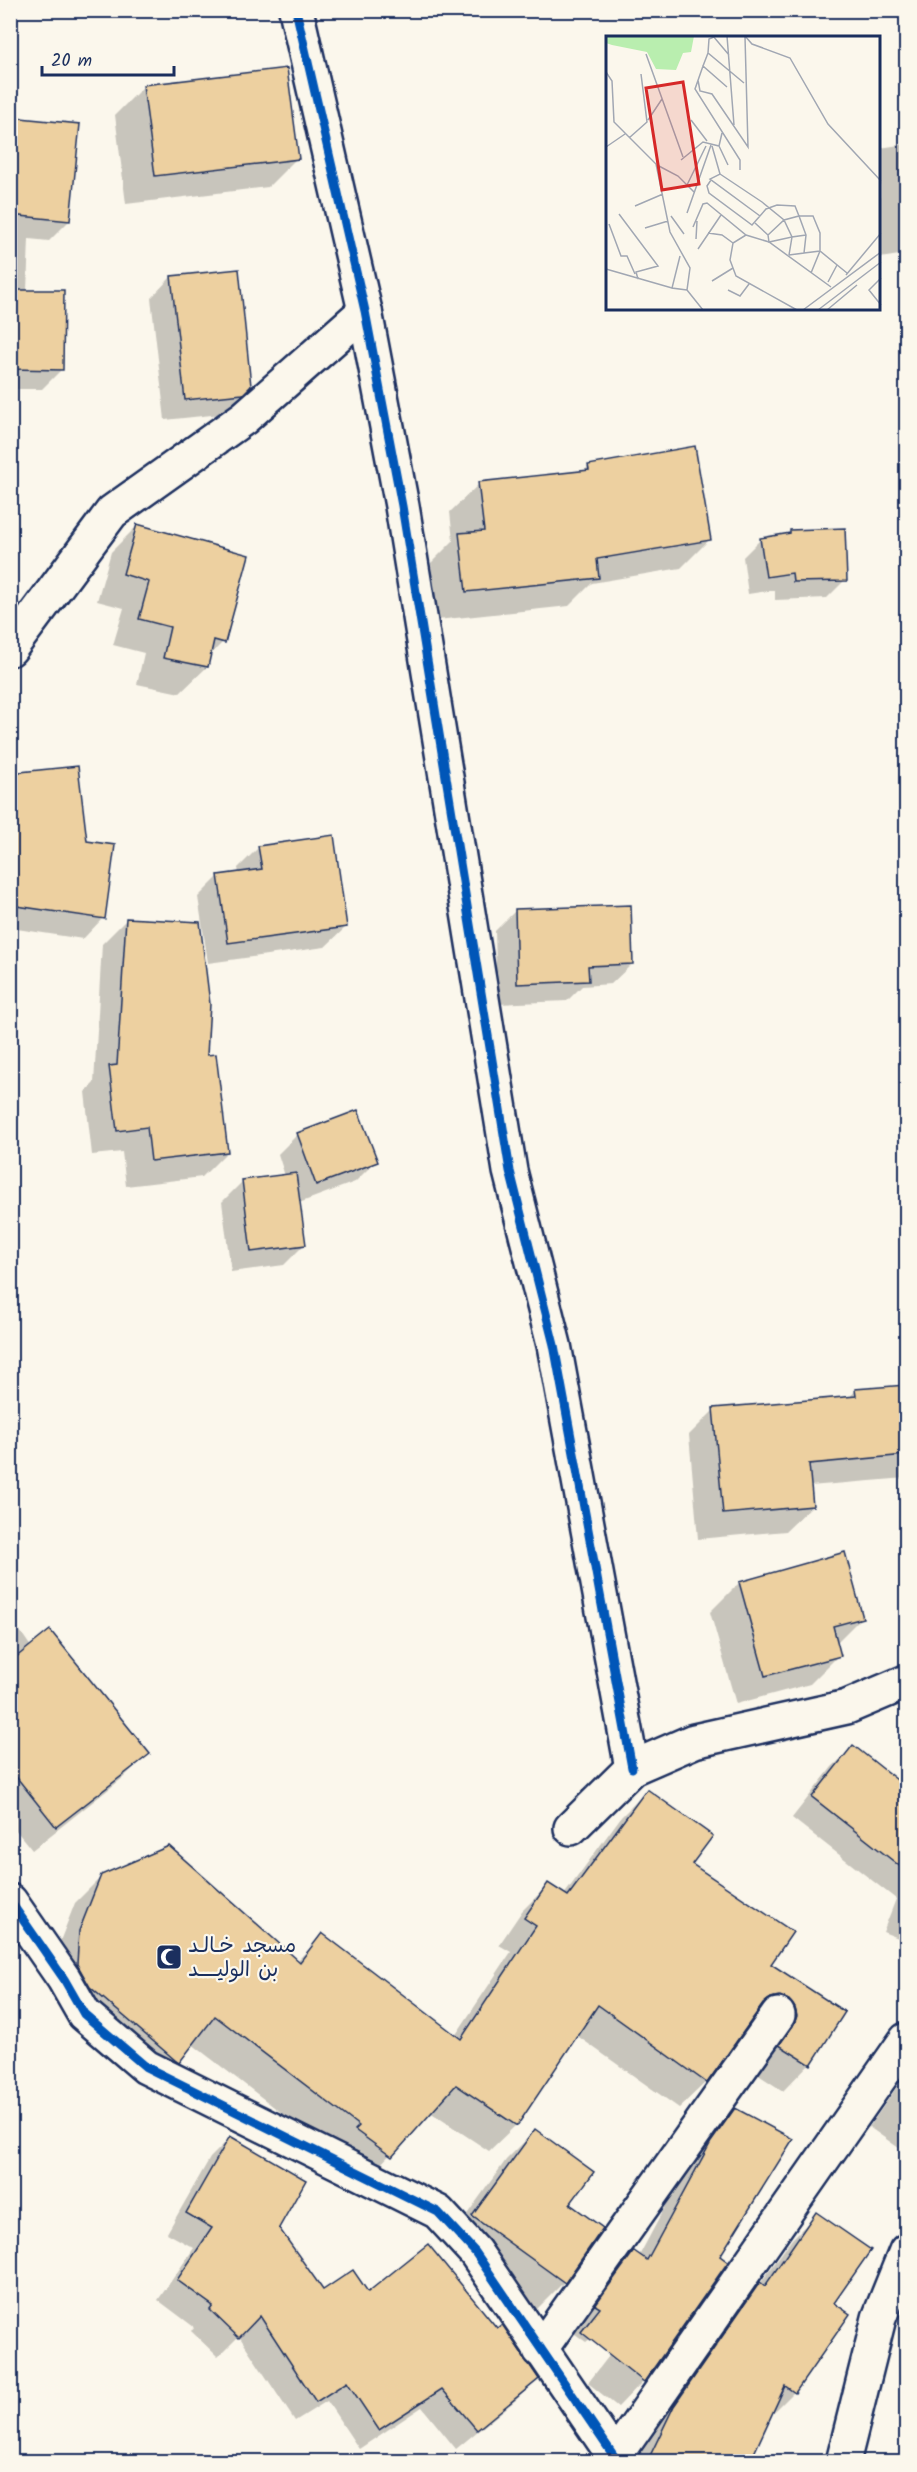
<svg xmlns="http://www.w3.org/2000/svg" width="917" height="2472" font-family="Kalam,'Playpen Sans Arabic',sans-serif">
  <rect width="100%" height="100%" fill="#fbf7ec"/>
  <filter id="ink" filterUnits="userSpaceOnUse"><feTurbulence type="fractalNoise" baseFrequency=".0167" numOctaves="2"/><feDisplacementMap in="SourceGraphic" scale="12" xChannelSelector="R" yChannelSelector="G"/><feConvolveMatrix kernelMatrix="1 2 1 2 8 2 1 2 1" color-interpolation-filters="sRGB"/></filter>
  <g filter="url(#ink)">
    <g fill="#0003">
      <polygon points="144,86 297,158 268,187 126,204 115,115"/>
      <polygon points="10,119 69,221 49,241 29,239 27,291 62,369 42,389 10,389"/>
      <polygon points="906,144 906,254 880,258 880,148"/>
      <polygon points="171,277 250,386 221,414 165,420 151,298"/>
      <polygon points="589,466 710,539 681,568 592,583 569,606 437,620 431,563 453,541 450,512 479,484 582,473"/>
      <polygon points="137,526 223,642 209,656 207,667 180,693 137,684 144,653 113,645 124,608 97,601 111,552"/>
      <polygon points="791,531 845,580 827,598 775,600 775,590 748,594 743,557 761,539 787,535"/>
      <polygon points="10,775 86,843 103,918 83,939 10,928"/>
      <polygon points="259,847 346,927 325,947 208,963 198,897 219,876 239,873 238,868"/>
      <polygon points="515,911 632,964 611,984 582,986 567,1001 497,1004 495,931"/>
      <polygon points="127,919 206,1056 227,1152 202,1177 126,1186 122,1152 92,1155 85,1092 94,1083 102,944"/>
      <polygon points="298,1134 376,1161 355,1182 299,1203 304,1245 284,1265 231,1272 222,1202 243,1181 285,1176 278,1154"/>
      <polygon points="906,1386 906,1478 810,1486 812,1506 786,1531 698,1539 689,1435 714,1410 849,1398 856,1390"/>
      <polygon points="739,1583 862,1617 836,1643 839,1655 810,1684 736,1704 710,1612"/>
      <polygon points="10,1616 31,1647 148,1753 124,1777 32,1850 10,1823"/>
      <polygon points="853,1747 906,1789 906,1830 903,1835 906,1837 906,1941 883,1932 896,1899 792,1818 832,1767"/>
      <polygon points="647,1791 690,1864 769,1964 843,2012 809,2064 783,2091 754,2072 753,2022 747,2023 706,2082 679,2108 576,2035 516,2125 489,2151 430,2112 364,2182 334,2153 192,2044 178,2062 152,2088 64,2013 51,1991 53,1959 75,1903 102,1876 297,1961 323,1935 455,2036 511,1952 499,1945 522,1911 548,1885 564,1895 621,1817"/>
      <polygon points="906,2074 906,2153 869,2127"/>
      <polygon points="735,2110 643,2381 618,2407 588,2383 629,2330 616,2318 586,2342 571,2331 608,2278 634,2253 639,2256 685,2170 710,2136"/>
      <polygon points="535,2131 564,2282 535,2311 445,2245 506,2160"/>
      <polygon points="230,2138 277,2228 322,2292 367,2295 537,2379 517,2399 456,2449 422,2407 359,2449 327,2401 295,2421 239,2336 218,2357 191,2331 194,2327 158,2300 194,2248 167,2233 210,2158"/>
      <polygon points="817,2214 832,2303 794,2392 770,2416 749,2462 636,2462 649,2432 735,2309 760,2284 792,2239"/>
    </g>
    <g fill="#edd0a0" stroke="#1b2f5e" stroke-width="1.5">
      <polygon points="287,68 299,159 155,176 143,85"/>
      <polygon points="10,117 80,124 70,221 10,215"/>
      <polygon points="239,269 251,386 243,394 185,400 171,276"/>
      <polygon points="10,290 64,290 63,370 10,369"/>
      <polygon points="695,446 711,540 597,559 599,578 466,592 459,533 484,531 478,482 589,470 588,465"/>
      <polygon points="137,524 249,555 225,643 214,640 208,667 163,658 170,627 139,619 149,582 123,574"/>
      <polygon points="845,528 847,581 793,582 792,573 766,577 760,538 790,533 790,530"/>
      <polygon points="78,766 87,841 115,845 105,919 10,905 10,773"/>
      <polygon points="334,835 347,927 228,943 218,875 262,869 258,846"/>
      <polygon points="631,905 633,964 588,966 589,981 517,984 515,909"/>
      <polygon points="126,918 200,922 210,1004 207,1055 216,1054 228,1152 151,1161 147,1127 117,1131 109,1066 117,1065"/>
      <polygon points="358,1110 378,1162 316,1185 297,1133"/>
      <polygon points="296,1173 306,1245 251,1252 242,1180"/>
      <polygon points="906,1385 906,1455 809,1464 813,1506 723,1514 713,1408 856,1396 855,1389"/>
      <polygon points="845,1552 863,1618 833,1626 841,1656 765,1676 739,1582"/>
      <polygon points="50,1630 150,1754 56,1827 10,1769 10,1662"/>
      <polygon points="853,1745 906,1787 906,1871 812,1797"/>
      <polygon points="647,1789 713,1836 692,1864 793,1932 771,1964 845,2012 811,2065 779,2045 793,2026 797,2016 795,2008 789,2000 780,1996 771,1998 763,2004 707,2083 598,2005 517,2126 456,2085 392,2157 355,2130 359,2126 215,2016 179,2063 175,2060 90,1987 77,1964 79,1931 101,1875 169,1846 300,1962 322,1933 461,2039 536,1926 524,1918 548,1883 568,1896"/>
      <polygon points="735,2108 793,2139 720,2256 728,2262 644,2382 581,2332 600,2308 595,2305 634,2251 647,2260 711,2142"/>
      <polygon points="535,2129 594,2172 570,2204 603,2228 565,2283 472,2216"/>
      <polygon points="230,2136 306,2180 279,2228 323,2290 353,2270 368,2292 428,2244 497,2328 502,2324 539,2379 477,2430 442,2389 379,2430 347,2382 316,2402 260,2316 239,2338 210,2310 213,2306 177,2280 212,2228 186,2213"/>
      <polygon points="816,2212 871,2250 834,2303 850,2314 795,2393 785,2386 750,2462 647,2462 674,2406 760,2282 765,2286"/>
    </g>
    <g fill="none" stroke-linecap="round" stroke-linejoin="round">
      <defs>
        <g id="minor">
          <polyline points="296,10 365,311 402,506 510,1171 554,1345 632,1768"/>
          <polyline points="10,649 112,512 244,418 365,311"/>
          <polyline points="571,1828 632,1768 694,1741 847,1707 906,1682"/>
          <polyline points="10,1901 64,1979 84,2014 146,2067 438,2212 475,2252 618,2462"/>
          <polyline points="540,2350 778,2015"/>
          <polyline points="615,2457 906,2040"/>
          <polyline points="843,2462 879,2318 906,2251"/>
        </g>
      </defs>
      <use href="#minor" stroke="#1b2f5e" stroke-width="38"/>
      <use href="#minor" stroke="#fbf7ec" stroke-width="33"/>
      <defs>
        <g id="cycleway">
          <polyline points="296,10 365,311 402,506 510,1171 554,1345 632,1768"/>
          <polyline points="10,1901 64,1979 84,2014 146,2067 438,2212 475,2252 618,2462"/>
        </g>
      </defs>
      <use href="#cycleway" stroke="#fbf7ec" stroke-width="13"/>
      <use href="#cycleway" stroke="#0057b8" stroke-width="9"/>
    </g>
  </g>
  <defs>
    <symbol id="mosque-square" viewBox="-11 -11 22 22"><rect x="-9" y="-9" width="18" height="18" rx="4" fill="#1b2f5e" stroke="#fbf7ec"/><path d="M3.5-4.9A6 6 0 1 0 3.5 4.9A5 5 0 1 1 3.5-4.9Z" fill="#fff"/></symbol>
  </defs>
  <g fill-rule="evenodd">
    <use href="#mosque-square" x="154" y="1942" width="30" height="30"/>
  </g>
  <g text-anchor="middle" stroke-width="4.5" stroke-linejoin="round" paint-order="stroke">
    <g font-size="21" fill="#1b2f5e" stroke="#fbf7ec" text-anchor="start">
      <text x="188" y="1952">مسجد خـالـد<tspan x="188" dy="24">بن الوليــــد</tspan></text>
    </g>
  </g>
  <g transform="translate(606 36)">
    <rect width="274" height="274" fill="#fbf7ec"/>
    <path d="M0,0H88L85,16L77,17L70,34L50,33L41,16L6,9L0,7Z" fill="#b9eeaf"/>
    <path fill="none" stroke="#a1a7b3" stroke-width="1.5" d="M107,0L123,19M121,0L128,89M139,0L146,8L184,22L222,88L275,145M102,17L103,3L108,1M40,18L77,121M97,30L89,53L134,124V134M0,36L6,45L8,86L50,128L64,196L84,232L81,254L97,274M92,44L94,55L106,58L142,111L139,1M121,51L97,30L102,17L138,47M42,84L56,63M85,84L101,105M23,102L41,86L35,38M106,110L114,138M113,110L122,129M0,111L19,98M75,124L97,106L113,110L116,97M51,129L72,140L88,156M105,144L101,150L103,157L146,189L160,173L171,169L189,170L193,180H207L214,197V215L198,217M81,149L100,110M29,170L57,158M81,177L105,109M13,178L52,230L30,236L32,243M65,180L78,198M149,187L162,199L163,206L186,201L178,184L156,166L114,138L104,143L154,180M3,188L15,220H21L29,238M87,191L97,168L101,167L140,199L163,206L225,251M39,192L62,185M102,197L116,199L127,207M140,199L127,207L124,224L130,240L191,274M162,199L178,184L193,180L200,199L198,217L183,219M90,203L91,185M92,213L115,179M183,219L186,201L200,199M74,220L66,252L81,254M0,233L66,252M205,237L214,215L241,237M240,239L275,197M275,242L263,254L275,269M106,245L127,232M222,246L231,229M122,254L134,260L143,248M197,274L275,216M212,274L275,226M221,274L251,249"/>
    <path fill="#d62828" fill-opacity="0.15" stroke="#d62828" stroke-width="3" d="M77,46L93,148L56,154L40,52Z"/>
    <rect width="274" height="274" fill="none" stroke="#1b2f5e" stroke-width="3"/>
  </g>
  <rect width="917" height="2472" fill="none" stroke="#fbf7ec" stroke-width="36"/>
  <rect x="18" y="18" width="881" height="2436" fill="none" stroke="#1b2f5e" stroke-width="2" filter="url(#ink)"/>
  <path d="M42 66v9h132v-9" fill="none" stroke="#1b2f5e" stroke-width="3"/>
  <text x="51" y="66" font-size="18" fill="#1b2f5e" stroke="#fbf7ec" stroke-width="4.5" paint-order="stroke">20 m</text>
</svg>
